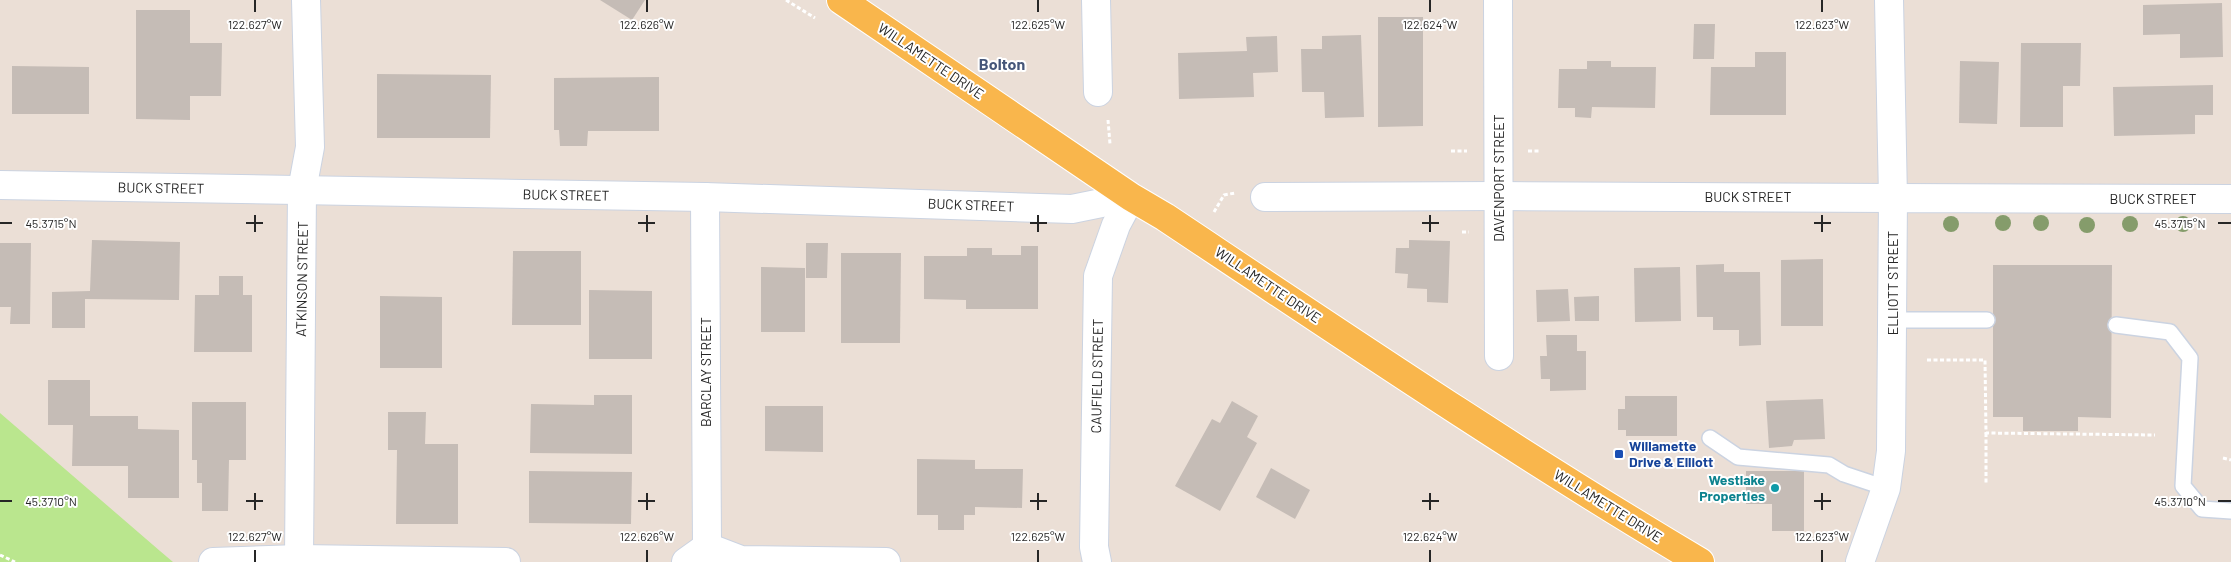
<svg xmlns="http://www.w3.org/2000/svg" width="2231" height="562" font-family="Barlow,sans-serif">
  <rect width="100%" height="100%" fill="#ebdfd6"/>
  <polygon fill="#bae68e" points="0,413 160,551 173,562 0,562"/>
  <g fill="#c5bcb6">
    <polygon points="600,0 645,0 632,20"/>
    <polygon points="2222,3 2223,57 2180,58 2180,34 2143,35 2143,5"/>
    <polygon points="136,10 190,10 190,43 222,43 221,96 190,96 190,120 136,119"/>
    <polygon points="1378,17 1423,17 1423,126 1378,127"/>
    <polygon points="1694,24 1715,24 1714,59 1693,59"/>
    <polygon points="1361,35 1364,117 1325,118 1324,92 1302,92 1301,49 1322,49 1322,36"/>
    <polygon points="1277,36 1278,72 1253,73 1254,97 1179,99 1178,53 1247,51 1246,37"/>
    <polygon points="2021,43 2081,43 2080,86 2063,86 2063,127 2020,127"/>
    <polygon points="1755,52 1786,52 1786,115 1710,115 1711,67 1755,67"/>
    <polygon points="1587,61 1611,61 1611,67 1656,67 1655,108 1592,107 1591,118 1575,117 1575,108 1558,108 1559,69 1587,69"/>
    <polygon points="1960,61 1999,62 1997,124 1959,123"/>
    <polygon points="12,66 89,67 89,114 12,114"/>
    <polygon points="377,74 491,75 490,138 377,138"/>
    <polygon points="659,77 659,131 588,131 587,146 560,146 559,130 554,130 554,78"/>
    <polygon points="2213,85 2213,115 2195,115 2195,134 2114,136 2113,87"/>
    <polygon points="92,240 180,242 179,300 85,299 85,328 52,328 52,292 90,291"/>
    <polygon points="1409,240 1450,241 1448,303 1427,302 1427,289 1407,288 1408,274 1395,273 1396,248 1409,248"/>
    <polygon points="0,243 31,243 30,324 10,324 11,307 0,307"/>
    <polygon points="806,243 828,243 827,278 806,278"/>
    <polygon points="1021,246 1038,246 1038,309 966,309 966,300 924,299 924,256 967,256 967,248 992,248 992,255 1021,255"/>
    <polygon points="513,251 581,251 581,325 512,325"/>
    <polygon points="841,253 901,253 900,343 841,343"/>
    <polygon points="1823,259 1823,326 1781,326 1781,260"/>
    <polygon points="1724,264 1724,272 1760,272 1761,345 1739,346 1739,330 1713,330 1713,317 1697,317 1696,265"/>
    <polygon points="1993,265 2112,265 2111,418 2078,417 2078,431 2023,431 2023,417 1993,417"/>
    <polygon points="761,267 805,268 805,332 761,332"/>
    <polygon points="1680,267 1681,321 1635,322 1634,268"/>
    <polygon points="219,276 243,276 243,295 252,295 252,352 194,352 195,295 219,295"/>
    <polygon points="1568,289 1570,321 1537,322 1536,290"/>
    <polygon points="589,290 652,291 652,359 589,359"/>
    <polygon points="380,296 442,297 442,368 380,368"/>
    <polygon points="1599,296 1599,321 1575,321 1574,297"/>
    <polygon points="1546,335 1577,335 1577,351 1586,351 1586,390 1550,391 1550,379 1541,379 1540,356 1547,356"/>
    <polygon points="48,380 90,380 90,416 138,416 138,429 179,430 179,498 128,498 128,466 72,466 73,425 48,425"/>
    <polygon points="594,395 632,395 632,454 530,453 531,404 594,405"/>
    <polygon points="1625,396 1677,396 1677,436 1626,436 1626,430 1618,430 1618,409 1625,409"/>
    <polygon points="1823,399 1825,439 1794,440 1792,446 1769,448 1766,401"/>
    <polygon points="1232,401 1258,416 1247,437 1257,443 1220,511 1175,486 1212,419 1220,423"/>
    <polygon points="192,402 246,402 246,460 229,460 228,511 202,511 202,483 197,483 197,460 192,460"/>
    <polygon points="765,406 823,406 823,452 765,451"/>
    <polygon points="388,412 426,412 425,444 458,444 458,524 396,524 397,450 388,450"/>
    <polygon points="917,459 975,460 975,469 1023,469 1022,508 975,507 975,515 964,515 964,530 938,530 938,515 917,515"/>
    <polygon points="1271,468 1310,490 1295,519 1256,497"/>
    <polygon points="529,471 632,472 631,524 529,523"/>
    <polygon points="1746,471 1804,471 1804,531 1772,531 1772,504 1746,504"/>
  </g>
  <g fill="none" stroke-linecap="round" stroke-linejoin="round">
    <defs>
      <g id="service">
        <polyline points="1893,320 1987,320"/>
        <polyline points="2116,325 2170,332 2190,358 2183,486 2202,509 2231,511"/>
        <polyline points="1710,438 1738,457 1829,465 1844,474 1886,488"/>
      </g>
      <g id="minor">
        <polyline points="1096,0 1098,92"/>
        <polyline points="1498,0 1499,356"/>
        <polyline points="0,185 705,197 1072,209 1131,197"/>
        <polyline points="705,197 707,547"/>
        <polyline points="1265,197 1499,196 1893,198 1889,0"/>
        <polyline points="299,559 302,190 310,147 306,0"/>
        <polyline points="213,562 299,559 506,562"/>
        <polyline points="686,562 707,547 741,560 886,562"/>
        <polyline points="1097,562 1094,547 1098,276 1116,225 1131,197"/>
      </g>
      <polyline id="tertiary" points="1860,562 1886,488 1891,451 1893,198 2231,199"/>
      <path id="primary" d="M841,0L1131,197L1165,217C1342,335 1518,454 1700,562"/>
    </defs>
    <use href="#service" stroke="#cbd3e1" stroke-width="18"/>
    <use href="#minor" stroke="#cbd3e1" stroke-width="30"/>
    <use href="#tertiary" stroke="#cbd3e1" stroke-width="30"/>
    <use href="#primary" stroke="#fff" stroke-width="30"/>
    <g stroke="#fff" stroke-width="3" stroke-dasharray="4 2.5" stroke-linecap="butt">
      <polyline points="786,0 815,18"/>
      <polyline points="1108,120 1110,144"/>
      <polyline points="1451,151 1467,151"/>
      <polyline points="1528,151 1540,151"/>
      <polyline points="1214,212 1224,195 1235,193"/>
      <polyline points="1462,232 1469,232"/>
      <polyline points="1927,360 1985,360 1986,433 2155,435"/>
      <polyline points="1986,433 1986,485"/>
      <polyline points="2223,458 2231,460"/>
      <polyline points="0,555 15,562"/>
    </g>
    <use href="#service" stroke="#fff" stroke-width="15"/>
    <use href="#minor" stroke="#fff" stroke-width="28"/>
    <use href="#tertiary" stroke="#fff" stroke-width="28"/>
    <use href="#primary" stroke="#f9b64c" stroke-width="28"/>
  </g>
  <g fill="#859c6b">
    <circle cx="2003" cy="223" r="8"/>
    <circle cx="2041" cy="223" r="8"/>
    <circle cx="1951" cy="224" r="8"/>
    <circle cx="2130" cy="224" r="8"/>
    <circle cx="2183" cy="224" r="8"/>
    <circle cx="2087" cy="225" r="8"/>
  </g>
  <path fill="none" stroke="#262626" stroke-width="2" d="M255,0V12M647,0V12M1038,0V12M1430,0V12M1822,0V12M255,215V232M647,215V232M1038,215V232M1430,215V232M1822,215V232M0,223H12M246,223H263M638,223H655M1030,223H1047M1422,223H1439M1814,223H1831M2218,223H2231M255,493V510M647,493V510M1038,493V510M1430,493V510M1822,493V510M0,501H12M246,501H263M638,501H655M1030,501H1047M1422,501H1439M1814,501H1831M2218,501H2231M255,550V562M647,550V562M1038,550V562M1430,550V562M1822,550V562"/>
  <rect fill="#1a4fb4" stroke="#fff" stroke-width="2" x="1614" y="449" width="10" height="10" rx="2.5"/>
  <circle fill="#0f9aa8" stroke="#fff" stroke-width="2" cx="1775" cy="488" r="5"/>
  <g text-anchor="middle" stroke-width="4" stroke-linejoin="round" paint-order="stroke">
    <g font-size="14" fill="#262626" stroke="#fff">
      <text transform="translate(931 61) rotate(34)" y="5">WILLAMETTE DRIVE</text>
      <text transform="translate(1499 178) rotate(-90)" y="5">DAVENPORT STREET</text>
      <text transform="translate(161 188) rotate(1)" y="5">BUCK STREET</text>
      <text transform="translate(566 195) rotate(1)" y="5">BUCK STREET</text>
      <text x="1748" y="202">BUCK STREET</text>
      <text x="2153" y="204">BUCK STREET</text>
      <text transform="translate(971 205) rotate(2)" y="5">BUCK STREET</text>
      <text transform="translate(302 279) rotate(-89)" y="5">ATKINSON STREET</text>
      <text transform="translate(1893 283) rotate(-90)" y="5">ELLIOTT STREET</text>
      <text transform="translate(1268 285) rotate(34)" y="5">WILLAMETTE DRIVE</text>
      <text transform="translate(706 372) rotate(-90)" y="5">BARCLAY STREET</text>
      <text transform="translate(1097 376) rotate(-89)" y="5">CAUFIELD STREET</text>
      <text transform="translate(1608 506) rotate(32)" y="5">WILLAMETTE DRIVE</text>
    </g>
    <g font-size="14" font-weight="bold" fill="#164399" stroke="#fff" text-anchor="start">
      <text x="1629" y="451">Willamette<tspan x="1629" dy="16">Drive &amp; Elliott</tspan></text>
    </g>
    <g font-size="14" font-weight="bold" fill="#0d838f" stroke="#fff" text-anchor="end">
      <text x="1765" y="485">Westlake<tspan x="1765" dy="16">Properties</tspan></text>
    </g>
    <g font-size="16" font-weight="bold" fill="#455679" stroke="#fff">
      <text x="1002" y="70">Bolton</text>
    </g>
  </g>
  <g font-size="12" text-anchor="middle" fill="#262626" stroke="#fff" stroke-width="4" stroke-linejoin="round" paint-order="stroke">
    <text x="255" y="29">122.627°W</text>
    <text x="647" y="29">122.626°W</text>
    <text x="1038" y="29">122.625°W</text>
    <text x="1430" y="29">122.624°W</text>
    <text x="1822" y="29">122.623°W</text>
    <text x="51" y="228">45.3715°N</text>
    <text x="2180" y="228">45.3715°N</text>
    <text x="51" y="506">45.3710°N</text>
    <text x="2180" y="506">45.3710°N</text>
    <text x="255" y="541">122.627°W</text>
    <text x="647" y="541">122.626°W</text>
    <text x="1038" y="541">122.625°W</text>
    <text x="1430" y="541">122.624°W</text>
    <text x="1822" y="541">122.623°W</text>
  </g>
</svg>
